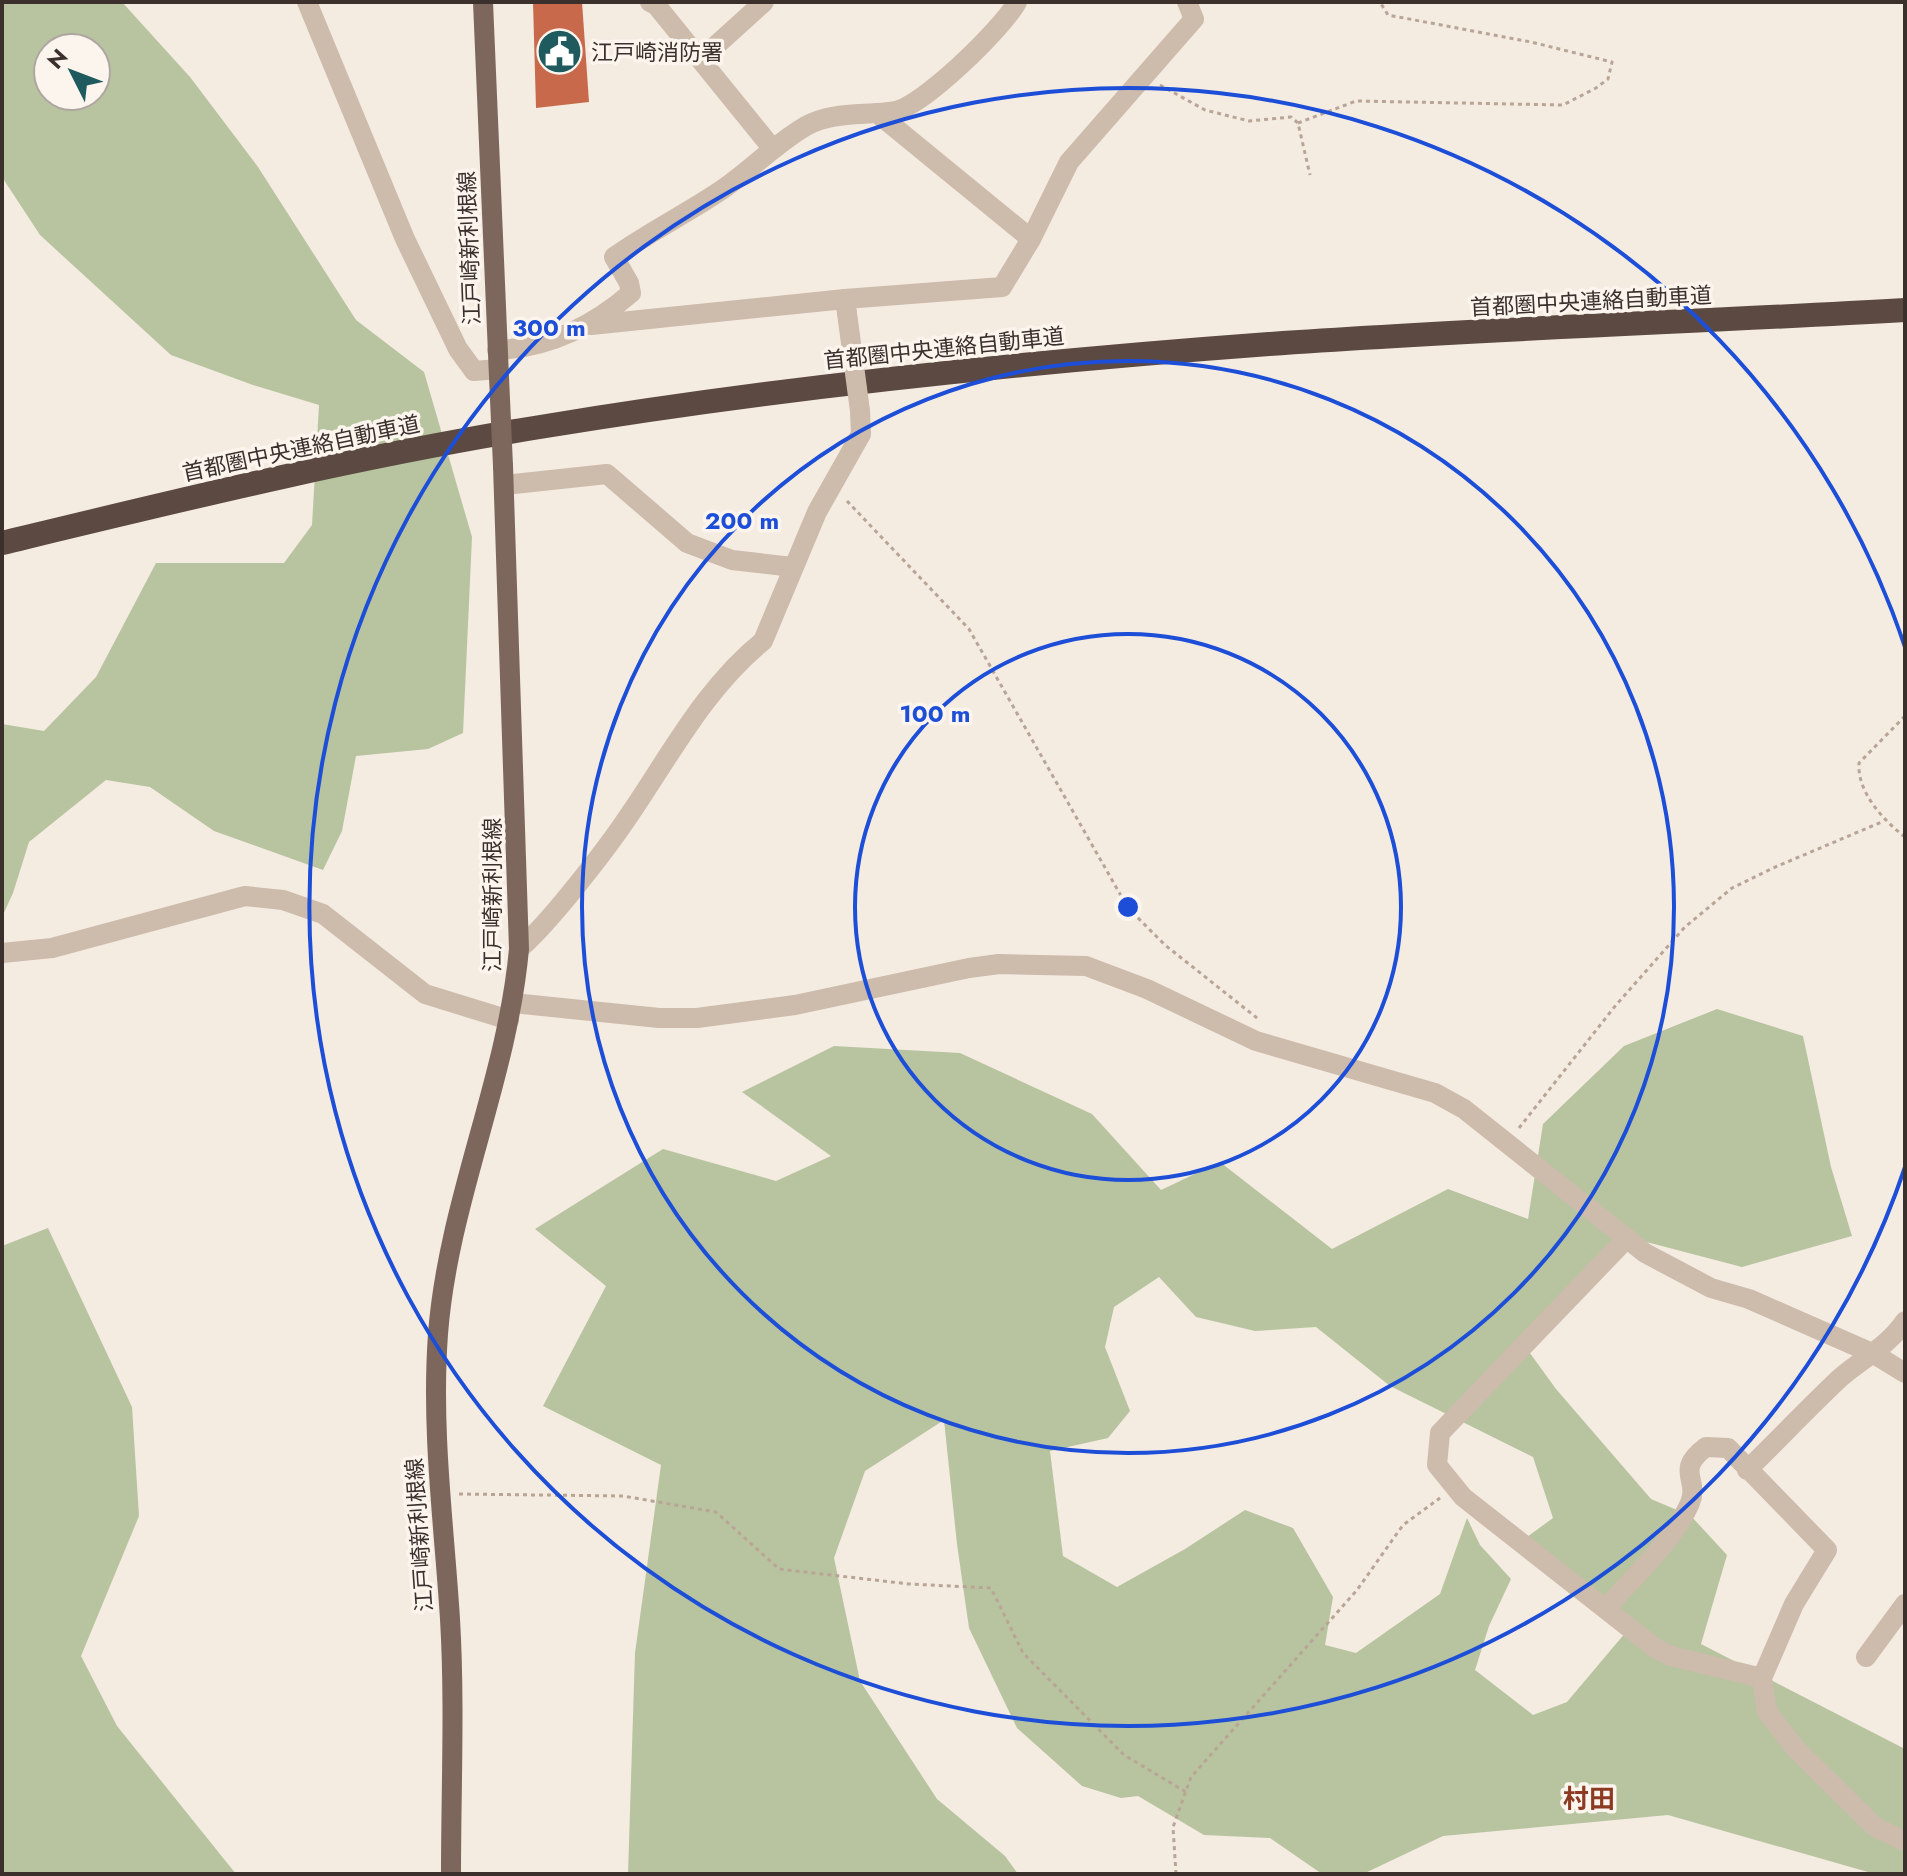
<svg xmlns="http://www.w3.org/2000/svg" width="1907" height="1876" font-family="Jost,'Noto Sans JP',sans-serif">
  <rect width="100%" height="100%" fill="#f4ebe1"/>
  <g fill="#b8c4a0" fill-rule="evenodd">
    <path d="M2,2H122L190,77L258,167L356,320L424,372L472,537L463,733L428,749L356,756L342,831L323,870L214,831L150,787L106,780L29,842L13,893L2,917V724L44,731L96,677L156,563H284L312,525L319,405L253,385L171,355L40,235L2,177ZM48,48H96V96H48Z"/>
    <path d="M1717,1009L1803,1036L1831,1167L1852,1236L1742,1267L1635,1239L1527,1349L1556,1389L1651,1499L1691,1516L1727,1555L1701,1644L1905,1749V1874H1875L1668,1815L1443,1836L1363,1874H1322L1270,1838L1204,1835L1138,1796L1121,1798L1082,1786L1017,1728L969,1628L957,1544L944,1420L865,1471L834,1558L860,1681L937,1799L1005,1856L1018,1874H628L635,1653L661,1465L543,1406L606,1286L535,1229L663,1149L776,1181L831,1156L742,1092L834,1046L960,1053L1092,1114L1161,1190L1220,1162L1332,1249L1448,1189L1528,1219L1543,1124L1624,1046ZM1159,1277L1196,1317L1255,1331L1316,1327L1390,1386L1533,1457L1553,1518L1527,1537L1626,1632L1567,1702L1533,1715L1475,1670L1489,1626L1511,1579L1480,1545L1467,1518L1440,1594L1356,1653L1325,1645L1333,1597L1293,1528L1245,1510L1185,1549L1117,1587L1063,1556L1050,1451L1108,1438L1130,1411L1105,1347L1114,1307Z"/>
    <polygon points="48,1228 132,1407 139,1516 81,1656 117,1726 236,1874 2,1874 2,1246"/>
  </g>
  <polygon fill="#c8694b" points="533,2 582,2 589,102 536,108"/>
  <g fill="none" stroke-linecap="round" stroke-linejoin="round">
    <g stroke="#b9a596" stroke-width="3" stroke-dasharray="4 4" stroke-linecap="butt">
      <polyline points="1160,85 1205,110 1249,121 1291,117 1298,123 1310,175"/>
      <polyline points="1298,123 1356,101 1563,105 1596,88 1608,79 1612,62 1531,42 1388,15 1380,2"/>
      <polyline points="847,501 969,629 1128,908 1165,945 1257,1018"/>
      <path d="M1905,716L1859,763C1857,792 1883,820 1905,837"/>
      <polyline points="1519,1128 1616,1005 1685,927 1732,888 1773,868 1884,821"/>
      <polyline points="459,1494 623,1496 716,1512 779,1569 909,1584 991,1588 1023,1653 1124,1755 1186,1792"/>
      <polyline points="1176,1874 1173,1827 1191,1777 1357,1590 1403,1525 1440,1498"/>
    </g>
    <g stroke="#cdbbac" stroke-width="20">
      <polyline points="307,2 405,239 458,349 474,371 498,369"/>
      <polyline points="650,2 656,5 772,148"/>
      <polyline points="701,59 764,2"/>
      <polyline points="877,113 1031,239"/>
      <polyline points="847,313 845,299 1002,287 1031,239 1069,162 1194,19 1187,2"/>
      <polyline points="591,325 845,299"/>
      <path d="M497,350C548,348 593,326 631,293L629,283L614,257C649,232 688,213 723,189C752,169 775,144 806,126C832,111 866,116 895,111C923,106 1003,28 1017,2"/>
      <polyline points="504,485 607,474 687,543 732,560 793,567"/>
      <path d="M519,949C538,933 553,914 569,895C591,868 613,840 632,811C672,752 707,686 763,641L817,512L861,434L860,411"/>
      <polyline points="2,953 52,948 245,896 283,900 323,914 425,994 509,1020"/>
      <polyline points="513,1003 659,1018 697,1018 795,1005 969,968 999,964 1086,966 1147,989 1256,1041 1435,1093 1464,1109 1645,1253 1711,1288 1749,1299 1874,1354 1905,1373"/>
      <polyline points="1627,1238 1440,1433 1437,1465 1463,1497 1655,1648 1671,1656 1762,1678"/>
      <path d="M1747,1470C1778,1440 1808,1408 1840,1378C1862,1359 1888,1346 1905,1321"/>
      <path d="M1607,1608C1633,1576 1673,1542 1690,1503C1700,1479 1674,1471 1706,1447L1728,1448L1827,1550L1794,1604L1762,1678L1767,1711L1795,1748L1875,1827L1905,1841"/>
      <polyline points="1866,1657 1905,1604"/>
    </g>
    <g stroke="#7d675c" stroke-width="20">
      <polyline points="483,2 499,377"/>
      <path d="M451,1874C451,1789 455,1703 450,1619C444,1524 431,1430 438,1334C448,1202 507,1081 519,949L503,466"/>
    </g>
    <path stroke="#5c4a42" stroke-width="24" d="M2,543C180,500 359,456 540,427C781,387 1025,362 1269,344C1480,329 1693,322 1905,310"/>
    <polyline stroke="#cdbbac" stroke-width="20" points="847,313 860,411"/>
    <polyline stroke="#7d675c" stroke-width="20" points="499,377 503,466"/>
  </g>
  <g fill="none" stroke="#1d4ed8" stroke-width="4">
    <circle cx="1128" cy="907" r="273"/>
    <circle cx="1128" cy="907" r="546"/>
    <path d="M1905 1167A819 819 0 1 1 1905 647"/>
  </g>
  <defs>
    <symbol id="civic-disc" viewBox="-11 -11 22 22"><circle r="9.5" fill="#1f5a5e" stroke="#fbf5ee"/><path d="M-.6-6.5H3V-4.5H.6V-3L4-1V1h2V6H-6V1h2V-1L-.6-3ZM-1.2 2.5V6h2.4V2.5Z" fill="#fff"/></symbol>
  </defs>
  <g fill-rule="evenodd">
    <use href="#civic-disc" x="534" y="26" width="51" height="51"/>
  </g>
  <g text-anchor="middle" stroke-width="7" stroke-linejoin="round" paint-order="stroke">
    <g font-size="22" fill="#3b302b" stroke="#fbf5ee" text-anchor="start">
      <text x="591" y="60">江戸崎消防署</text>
    </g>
    <g font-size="22" fill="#3b302b" stroke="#fbf5ee">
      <text transform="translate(469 248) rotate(-92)" y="8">江戸崎新利根線</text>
      <text transform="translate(1591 301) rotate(-3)" y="8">首都圏中央連絡自動車道</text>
      <text transform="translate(944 348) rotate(-6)" y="8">首都圏中央連絡自動車道</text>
      <text transform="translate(301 448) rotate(-12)" y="8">首都圏中央連絡自動車道</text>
      <text transform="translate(492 895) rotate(-90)" y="8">江戸崎新利根線</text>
      <text transform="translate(419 1535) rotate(-94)" y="8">江戸崎新利根線</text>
    </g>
    <g font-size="26" font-weight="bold" fill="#8c3b22" stroke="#fbf5ee">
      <text x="1589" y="1808">村田</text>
    </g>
  </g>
  <circle cx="1128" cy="907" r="12" fill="#1d4ed8" stroke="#fbf5ee" stroke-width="4"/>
  <g font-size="24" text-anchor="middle" font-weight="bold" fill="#1d4ed8" stroke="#fbf5ee" stroke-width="7" stroke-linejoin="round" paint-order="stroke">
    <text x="549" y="336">300 m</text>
    <text x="742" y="529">200 m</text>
    <text x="935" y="722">100 m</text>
  </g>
  <rect width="1907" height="1876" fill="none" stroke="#3b302b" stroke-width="8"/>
  <g transform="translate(72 72) rotate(312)"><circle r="38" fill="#fbf5ee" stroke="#aea6a0" stroke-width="2"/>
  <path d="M0-6L14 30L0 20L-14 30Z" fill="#1f5a5e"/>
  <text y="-12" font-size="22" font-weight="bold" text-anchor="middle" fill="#3b302b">N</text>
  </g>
</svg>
